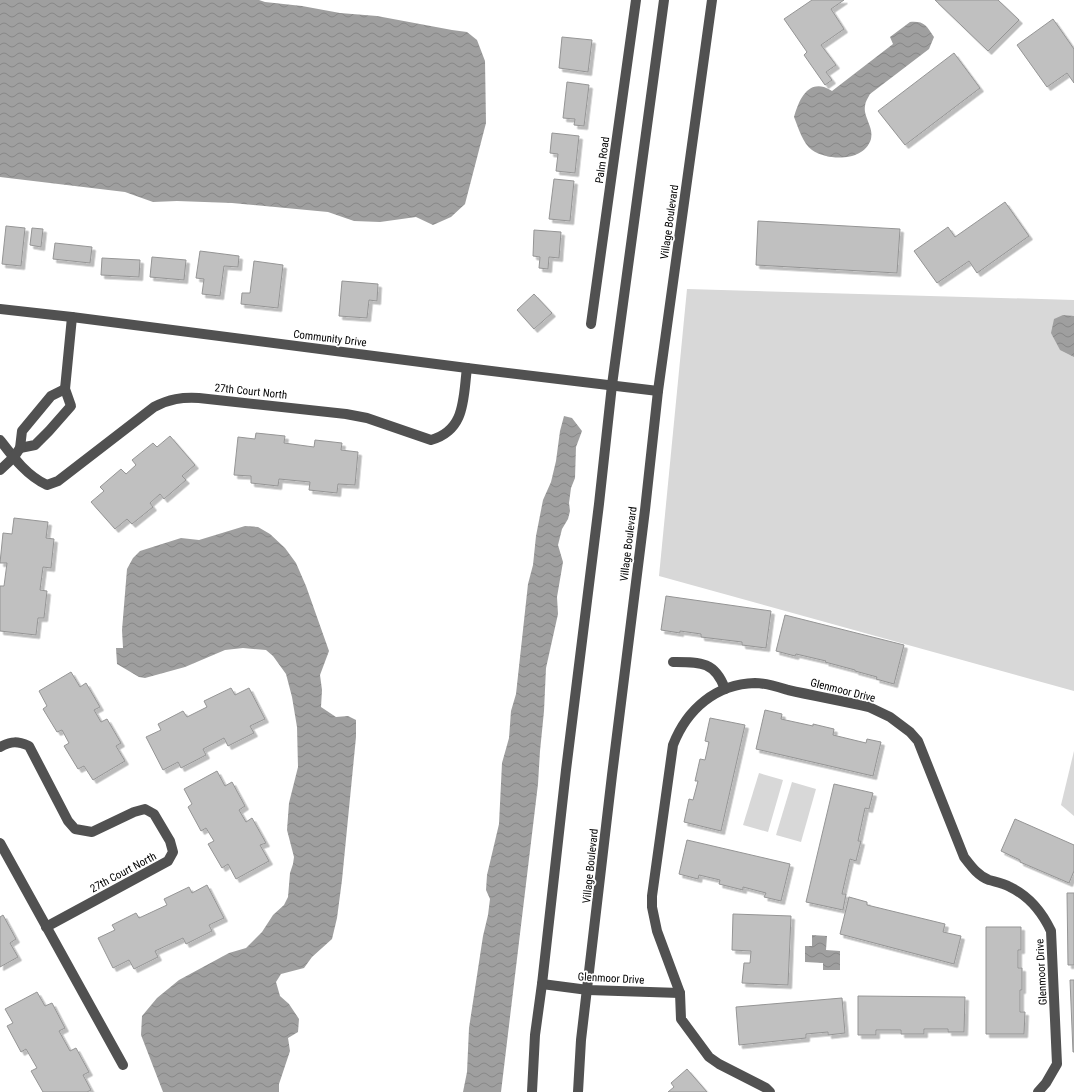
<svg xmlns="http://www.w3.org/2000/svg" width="1074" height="1092" font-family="'Roboto Condensed',sans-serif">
  <defs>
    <pattern id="water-waves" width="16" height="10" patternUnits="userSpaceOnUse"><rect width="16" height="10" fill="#9f9f9f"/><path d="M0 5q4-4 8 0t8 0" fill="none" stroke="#878787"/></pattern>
    <filter id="shadow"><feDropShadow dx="3.5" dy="3.5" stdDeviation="0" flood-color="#0004"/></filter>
  </defs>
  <rect width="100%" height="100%" fill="#fff"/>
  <g fill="#d8d8d8">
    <polygon points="687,289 1074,300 1074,691 659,576"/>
    <polygon points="1074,751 1074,816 1061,805"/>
    <polygon points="759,773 783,780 768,832 743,825"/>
    <polygon points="792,782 816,789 801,842 776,835"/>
  </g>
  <g fill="url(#water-waves)">
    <polygon points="0,0 259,0 265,2 302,6 340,13 377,16 452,30 467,32 477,40 485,61 486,123 465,204 451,217 433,225 416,217 380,222 354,221 328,212 232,203 177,201 153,202 125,192 0,177"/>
    <path d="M910,22C924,21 926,25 934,37L929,49L870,94C868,98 865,102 865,106C863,117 874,127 871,139C864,162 828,161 812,150C803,144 798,127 794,117C798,104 805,82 824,87C827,88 830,90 832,91L893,44L890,37Z"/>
    <polygon points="1063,315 1074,316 1074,357 1060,350 1051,333 1054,319"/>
    <polygon points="564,416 572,418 582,431 576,447 575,478 571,488 569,503 570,511 568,519 562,529 558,545 563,562 557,597 558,614 546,668 544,711 540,751 538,784 501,1092 463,1092 467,1072 469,1028 483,936 488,915 490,899 486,890 487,875 499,824 502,763 509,738 511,711 516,694 528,584 533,565 536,536 543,500 551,482 556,461 560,431"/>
    <polygon points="245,526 258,527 270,534 285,548 296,563 306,586 329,651 320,675 322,690 321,707 336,717 348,716 356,720 356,737 342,880 337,918 332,939 312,957 304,968 281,974 276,982 280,996 289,1004 299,1019 298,1032 288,1038 290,1051 279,1084 279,1092 163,1092 141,1035 142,1016 157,998 179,980 229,953 246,948 262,932 273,915 284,905 288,897 290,873 293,864 294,857 287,830 289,803 298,767 297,727 292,697 286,674 273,656 266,650 243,648 225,650 185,667 145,678 139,677 117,664 116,648 123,648 122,630 127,569 133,558 140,551 181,538 199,540"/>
    <polygon points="812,935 827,936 826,950 840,951 840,970 823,970 823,963 805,962 805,946 812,946"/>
  </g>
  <g fill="#c0c0c0" stroke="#959595" filter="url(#shadow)">
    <polygon points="812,0 844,0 831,9 844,29 821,45 836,65 826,72 832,80 825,85 804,55 807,52 784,19"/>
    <polygon points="935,0 998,0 1019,20 988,51"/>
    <polygon points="1053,19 1074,49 1074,83 1067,73 1047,87 1017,45"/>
    <polygon points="562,37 592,40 588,72 559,68"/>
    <polygon points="954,53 980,88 905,145 878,111"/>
    <polygon points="567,82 589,85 584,126 574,125 575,119 563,118"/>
    <polygon points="552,133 579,136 575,173 556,171 558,154 550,153"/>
    <polygon points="554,179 574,181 570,221 549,219"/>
    <polygon points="1005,202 1029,236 977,273 969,261 937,283 914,251 948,227 955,237"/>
    <polygon points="758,221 900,229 897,273 756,265"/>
    <polygon points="6,226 25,228 21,266 2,264"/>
    <polygon points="32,228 43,229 41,247 30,245"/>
    <polygon points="534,230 561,232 559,258 549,257 548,269 539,268 540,257 533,256"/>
    <polygon points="55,243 92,247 90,263 53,259"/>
    <polygon points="200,251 239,256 238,267 224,266 220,296 202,294 204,279 196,278"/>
    <polygon points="152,257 186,260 184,280 150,277"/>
    <polygon points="102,258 140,260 139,277 101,275"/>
    <polygon points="254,261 283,265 278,308 241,304 242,293 250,293"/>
    <polygon points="342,281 378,284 377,301 369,300 367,318 339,316"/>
    <polygon points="534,294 552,313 534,329 517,310"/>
    <polygon points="256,433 285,436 284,443 314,447 315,440 342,443 341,450 358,452 355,485 338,484 337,493 309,490 310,482 279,479 278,486 251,483 251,476 234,475 238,437 255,439"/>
    <polygon points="170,436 195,465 182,476 186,480 164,499 160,494 150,503 153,507 132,524 127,519 115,529 91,502 104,491 100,487 121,469 126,474 136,465 132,460 153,443 157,447"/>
    <polygon points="14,518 48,522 46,538 54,539 51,568 43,567 40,590 47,591 44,618 38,618 36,635 0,631 0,586 4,586 7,563 0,563 3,533 12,534"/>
    <polygon points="666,596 771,611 766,648 742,645 742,642 701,637 701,634 680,631 680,633 661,630"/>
    <polygon points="785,615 904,645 894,684 876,679 877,677 855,671 855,670 825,662 826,661 796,654 795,656 776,651"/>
    <polygon points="71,672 80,687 86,683 100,707 94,710 101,722 107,719 121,743 116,746 125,761 93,780 84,766 78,769 64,746 69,743 62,730 57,732 43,709 47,706 39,691"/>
    <polygon points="231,688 235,695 249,688 265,719 250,726 254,733 228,746 224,738 203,749 206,755 181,768 178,762 163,770 146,737 161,730 158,724 183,711 187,717 207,707 204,701"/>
    <polygon points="765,710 782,714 781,719 813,726 813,724 834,729 833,735 866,743 867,739 881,742 873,776 756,749"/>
    <polygon points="710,718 745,725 721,831 684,822 689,799 693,800 698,781 695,781 700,759 705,760 709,742 705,741"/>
    <polygon points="217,771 225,786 232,782 245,806 239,810 246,822 252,818 266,843 260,845 269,861 236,879 228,864 222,868 208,844 214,841 206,828 201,831 188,807 192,804 184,789"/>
    <polygon points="834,784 873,793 869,809 865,808 858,841 861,841 856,861 850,859 842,894 846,894 843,910 806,902"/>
    <polygon points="1015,819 1074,845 1074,871 1069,883 1020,862 1020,860 1001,851"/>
    <polygon points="687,840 790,864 781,901 764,897 766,893 743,887 743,890 719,884 720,880 699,875 698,879 679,874"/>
    <polygon points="207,885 224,918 209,925 212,931 186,944 183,938 155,951 158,957 134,969 129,960 113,968 98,938 115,930 112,925 136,913 139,918 167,905 164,899 189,887 192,893"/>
    <polygon points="1067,893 1074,893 1074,965 1068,965"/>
    <polygon points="849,897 867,902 867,905 945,924 943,932 961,936 954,964 840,934"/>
    <polygon points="733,914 791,916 788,985 742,983 744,963 750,963 751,951 732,950"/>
    <polygon points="3,915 16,939 10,943 18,957 0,967 0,917"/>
    <polygon points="986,927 1021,927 1021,950 1018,950 1018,968 1022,968 1022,990 1020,990 1020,1012 1025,1012 1024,1034 986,1034"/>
    <polygon points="1070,980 1074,980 1074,1052 1073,1052"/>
    <polygon points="37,992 45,1006 52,1003 65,1028 59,1031 70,1051 76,1048 89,1072 83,1075 91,1090 87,1092 43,1092 31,1071 37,1068 26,1049 21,1052 7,1026 13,1023 5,1009"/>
    <polygon points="858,996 965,997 964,1032 948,1032 948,1029 924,1029 924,1034 901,1034 901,1030 876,1030 876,1035 858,1035"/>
    <polygon points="842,998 845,1033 828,1035 828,1032 806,1034 806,1038 739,1045 736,1007"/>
    <polygon points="687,1069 707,1092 668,1092 674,1087 671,1083"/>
  </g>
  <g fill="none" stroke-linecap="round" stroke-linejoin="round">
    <g stroke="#515151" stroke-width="10">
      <polyline points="0,309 72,317 467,368 658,391"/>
      <polyline points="591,324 636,0"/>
      <path d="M0,440C13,457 27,476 47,485L58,481L154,407C169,399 182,397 199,398L346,414L367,418L431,440C466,430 463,398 467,368"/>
      <polyline points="20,448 35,445 49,431 71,406 65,389 72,317"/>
      <polyline points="0,470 14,457 20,448 22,431 51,396 65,389"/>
      <path d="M673,662C700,662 715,661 725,689"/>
      <path d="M0,747C12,741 17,741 29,746L68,821L75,829L92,832L134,812L145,809L154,814L170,841L173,852L168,861L46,927"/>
      <polyline points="0,843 123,1065"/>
      <polyline points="542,984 588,990 680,993"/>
      <polyline points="532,1092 535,1035 542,984 566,770 599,504 612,385 664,0"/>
      <polyline points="578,1092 581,1040 612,775 645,510 658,391 712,0"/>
      <path d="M770,1092L766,1088L719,1064L709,1057L681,1019L680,993L657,931L652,907V896L673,745C687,709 716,684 755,683C766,683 778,687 788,690C815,696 842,701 869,707L890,717L910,732L918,741L964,857C971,866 978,876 989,880C996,882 1003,883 1010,887C1029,896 1042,912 1051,931L1057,1064L1046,1083L1038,1092"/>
    </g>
  </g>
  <g text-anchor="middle" stroke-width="3.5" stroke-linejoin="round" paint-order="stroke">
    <g font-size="11" fill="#000" stroke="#fff">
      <text transform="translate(602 160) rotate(-82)" y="4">Palm Road</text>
      <text transform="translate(669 222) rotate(-82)" y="4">Village Boulevard</text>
      <text transform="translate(330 338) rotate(7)" y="4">Community Drive</text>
      <text transform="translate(251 391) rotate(6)" y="4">27th Court North</text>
      <text transform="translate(628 544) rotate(-83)" y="4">Village Boulevard</text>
      <text transform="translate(843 690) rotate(14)" y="4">Glenmoor Drive</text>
      <text transform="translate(590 866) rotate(-84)" y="4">Village Boulevard</text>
      <text transform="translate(123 872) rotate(-28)" y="4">27th Court North</text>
      <text transform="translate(1041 972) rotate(-93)" y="4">Glenmoor Drive</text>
      <text transform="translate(611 978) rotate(3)" y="4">Glenmoor Drive</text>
    </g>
  </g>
</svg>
